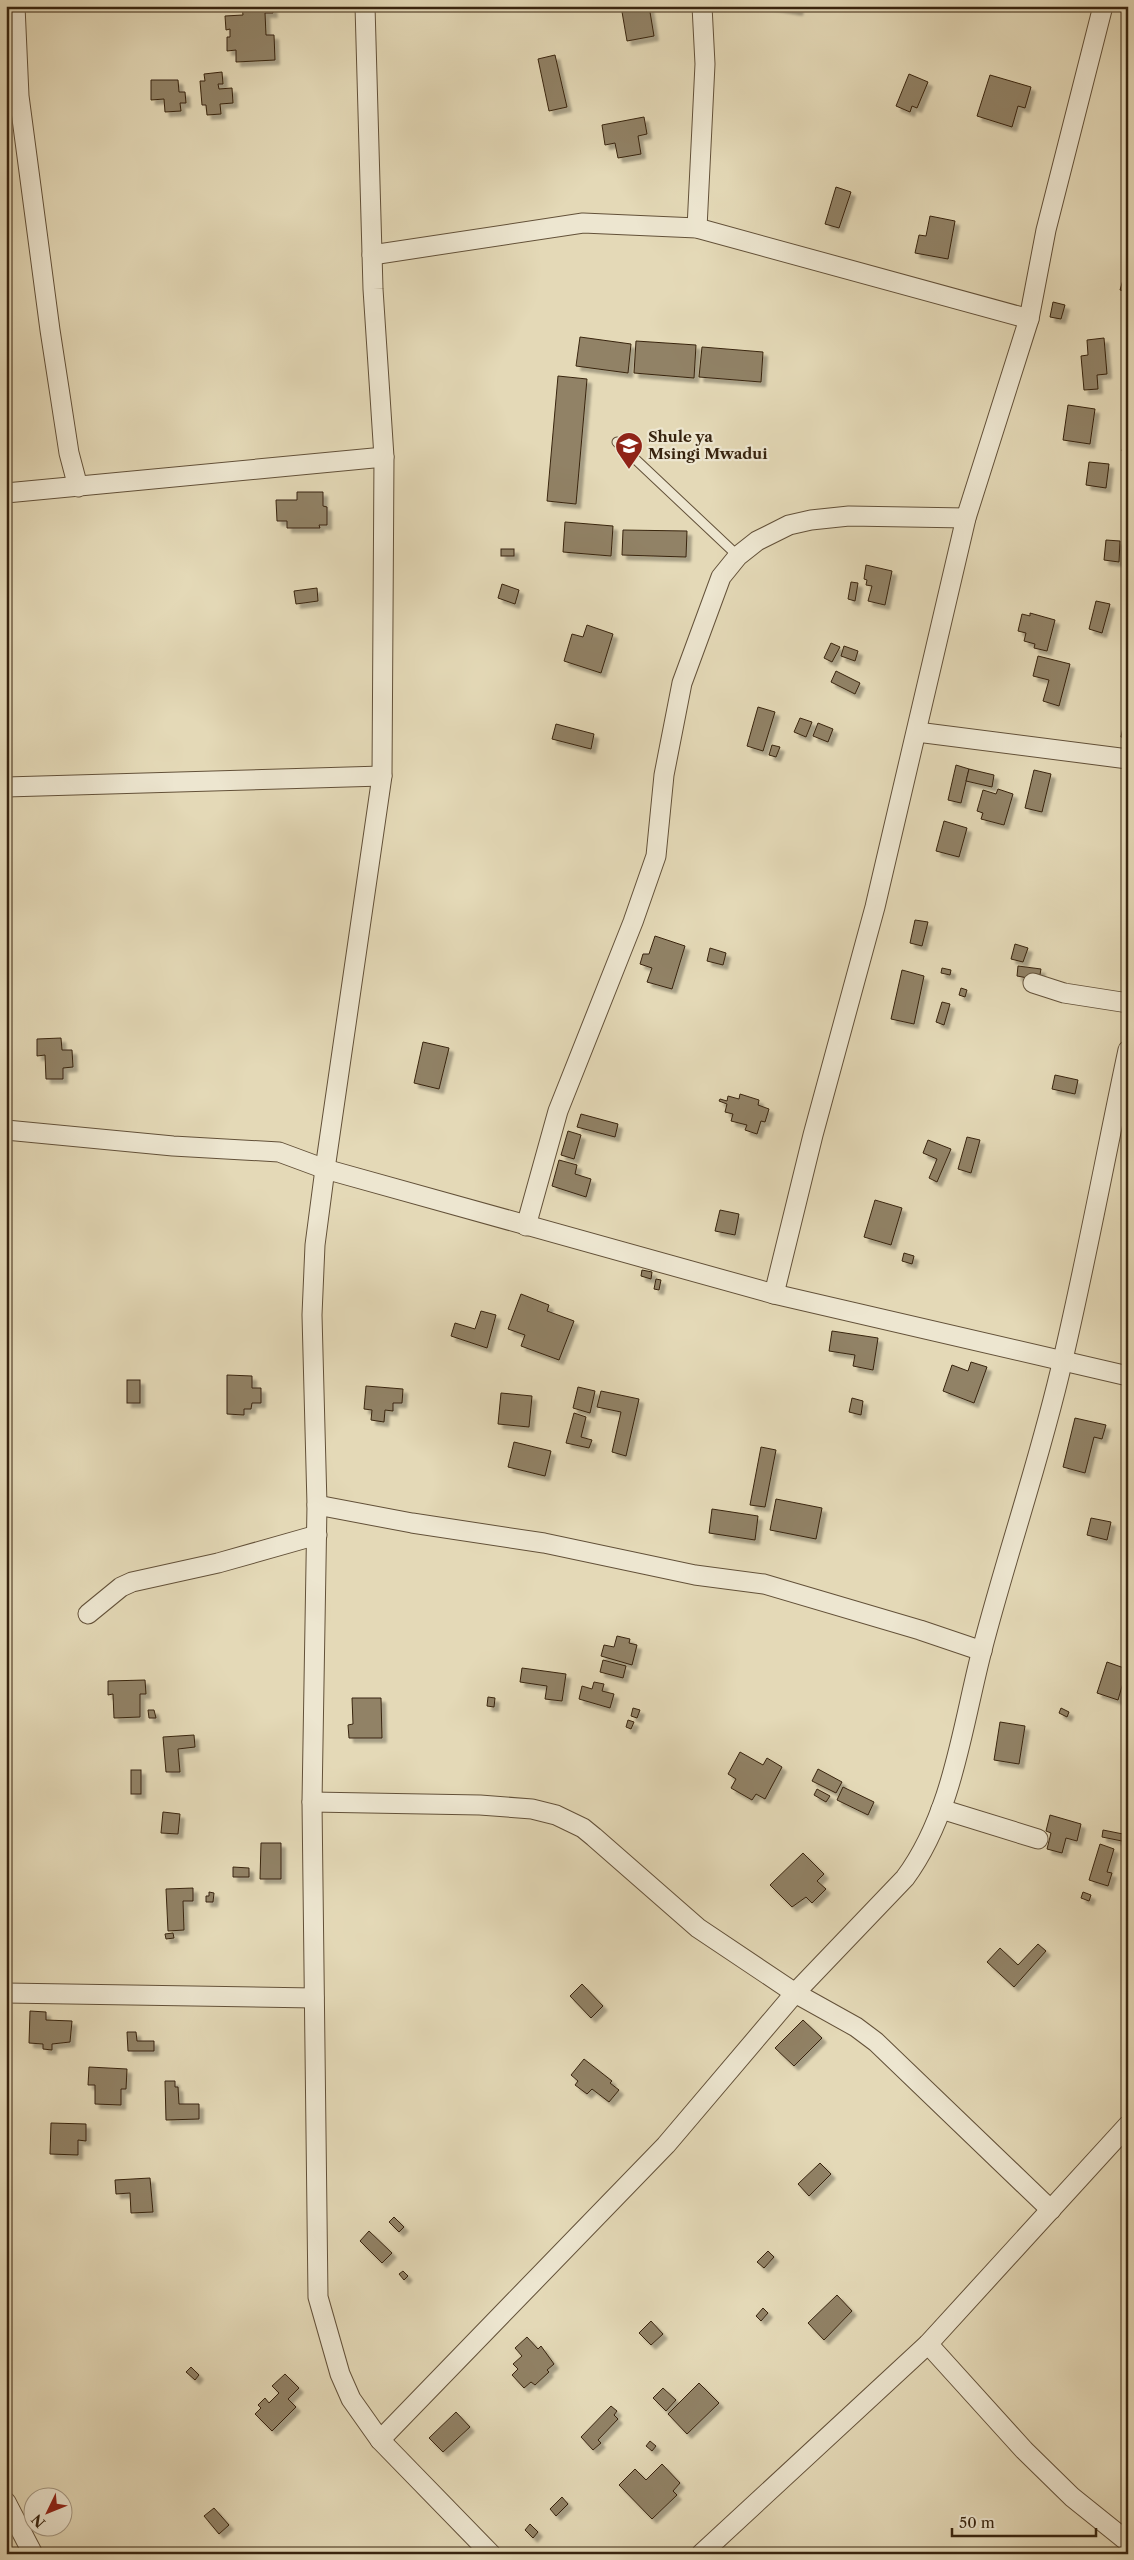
<svg xmlns="http://www.w3.org/2000/svg" width="1134" height="2560" font-family="'Libre Caslon Text',serif">
  <defs>
    <filter id="shadow"><feDropShadow dx="4.5" dy="4.5" stdDeviation="1" flood-color="#0004"/></filter>
  </defs>
  <rect width="100%" height="100%" fill="#e4d9b7"/>
  <filter id="stains"><feTurbulence type="fractalNoise" baseFrequency=".004" numOctaves="4"/><feColorMatrix values="0 0 0 0 .2 0 0 0 0 .09 0 0 0 0 .02 0 0 0 .5 -.17"/></filter>
  <radialGradient id="worn" r=".72"><stop offset=".6" stop-color="#630" stop-opacity="0"/><stop offset="1" stop-color="#630" stop-opacity=".3"/></radialGradient>
  <g fill="#918266" stroke="#38240f" filter="url(#shadow)">
    <polygon points="242,6 272,6 273,13 265,13 266,35 274,35 275,60 236,62 236,50 227,51 227,37 230,37 230,29 226,30 225,16 243,15"/>
    <polygon points="621,6 649,6 654,36 627,41"/>
    <polygon points="770,6 799,6 798,11"/>
    <polygon points="555,55 567,107 549,111 538,59"/>
    <polygon points="222,72 223,84 218,84 219,89 232,88 233,103 220,104 221,114 207,115 206,105 202,105 200,81 205,81 204,74"/>
    <polygon points="909,74 928,82 917,108 912,106 910,112 896,106"/>
    <polygon points="990,75 1031,87 1025,108 1018,106 1012,127 977,116"/>
    <polygon points="151,80 178,80 179,92 185,92 186,103 180,103 181,111 165,112 164,99 151,100"/>
    <polygon points="644,117 647,134 638,136 641,154 618,158 615,143 605,145 602,125"/>
    <polygon points="836,187 851,192 839,228 825,224"/>
    <polygon points="930,216 955,221 948,259 915,253 919,235 926,236"/>
    <polygon points="1128,263 1128,292 1120,290"/>
    <polygon points="1053,302 1065,305 1061,319 1050,317"/>
    <polygon points="580,337 631,344 628,373 576,366"/>
    <polygon points="1104,338 1107,374 1097,375 1098,389 1084,390 1081,356 1088,355 1087,340"/>
    <polygon points="636,341 696,345 694,378 634,373"/>
    <polygon points="702,347 763,352 761,382 699,377"/>
    <polygon points="558,376 587,379 576,504 547,501"/>
    <polygon points="1068,405 1095,409 1090,444 1063,440"/>
    <polygon points="1128,421 1128,453 1122,451"/>
    <polygon points="1089,462 1109,464 1106,488 1086,485"/>
    <polygon points="297,492 323,492 323,506 327,507 327,525 319,525 320,528 287,528 287,521 277,521 276,500 297,500"/>
    <polygon points="565,522 613,526 611,556 563,552"/>
    <polygon points="623,530 687,531 686,557 622,555"/>
    <polygon points="1106,540 1120,541 1119,562 1104,560"/>
    <rect x="501" y="549" width="13" height="7"/>
    <polygon points="866,565 892,571 885,605 868,601 872,586 866,585 867,580 864,579"/>
    <polygon points="851,582 858,583 855,601 848,599"/>
    <polygon points="502,584 519,590 515,604 498,598"/>
    <polygon points="317,588 318,601 296,604 294,591"/>
    <polygon points="1096,601 1110,604 1102,633 1089,629"/>
    <polygon points="1030,613 1055,620 1047,651 1034,648 1035,644 1024,641 1026,633 1018,631 1022,614 1030,616"/>
    <polygon points="587,625 613,634 601,673 564,661 572,634 583,637"/>
    <polygon points="831,643 840,647 832,662 824,658"/>
    <polygon points="844,646 858,651 855,661 841,656"/>
    <polygon points="1038,656 1070,664 1059,706 1043,701 1049,680 1033,676"/>
    <polygon points="836,671 860,683 855,694 831,682"/>
    <polygon points="1128,702 1128,738 1121,737"/>
    <polygon points="758,707 775,712 763,751 747,746"/>
    <polygon points="800,718 812,722 806,737 794,732"/>
    <polygon points="818,723 833,729 828,742 813,736"/>
    <polygon points="556,724 594,734 591,749 552,739"/>
    <polygon points="772,745 780,747 776,757 769,755"/>
    <polygon points="956,765 969,769 961,803 948,800"/>
    <polygon points="969,769 994,775 992,787 966,781"/>
    <polygon points="1034,770 1051,774 1042,812 1025,808"/>
    <polygon points="998,789 1013,794 1004,825 981,819 983,813 977,811 983,790 996,794"/>
    <polygon points="944,821 967,828 959,857 936,851"/>
    <polygon points="915,920 928,922 922,946 910,943"/>
    <polygon points="655,936 685,946 672,989 647,982 652,968 640,964 643,954 649,954"/>
    <polygon points="1015,944 1028,948 1023,962 1011,959"/>
    <polygon points="710,948 726,953 723,965 707,961"/>
    <polygon points="1018,966 1041,969 1039,980 1017,976"/>
    <polygon points="942,968 951,970 950,975 941,973"/>
    <polygon points="902,970 924,976 914,1024 891,1019"/>
    <polygon points="961,988 967,990 965,997 959,995"/>
    <polygon points="942,1002 950,1004 944,1025 936,1022"/>
    <polygon points="61,1038 62,1050 72,1050 73,1067 63,1068 63,1079 46,1079 45,1055 37,1056 37,1039"/>
    <polygon points="423,1042 449,1048 439,1089 414,1083"/>
    <polygon points="1055,1075 1078,1080 1075,1094 1052,1089"/>
    <polygon points="740,1094 759,1100 758,1105 769,1109 765,1122 761,1121 757,1134 745,1130 747,1125 731,1121 733,1114 725,1112 727,1104 719,1101 720,1099 727,1101 728,1096 739,1099"/>
    <polygon points="581,1114 618,1124 615,1137 577,1127"/>
    <polygon points="568,1131 581,1135 574,1159 561,1155"/>
    <polygon points="967,1137 980,1140 971,1173 958,1169"/>
    <polygon points="928,1140 951,1149 937,1182 929,1178 937,1159 923,1153"/>
    <polygon points="559,1160 577,1165 575,1174 591,1179 586,1197 552,1186"/>
    <polygon points="875,1200 902,1208 891,1245 864,1237"/>
    <polygon points="720,1210 739,1214 735,1235 715,1231"/>
    <polygon points="904,1253 914,1256 912,1264 902,1261"/>
    <polygon points="642,1270 652,1272 651,1279 641,1276"/>
    <polygon points="656,1279 661,1280 659,1290 654,1289"/>
    <polygon points="521,1294 549,1305 547,1311 574,1321 559,1360 521,1346 525,1335 508,1329"/>
    <polygon points="481,1311 496,1315 487,1348 451,1336 455,1323 475,1329"/>
    <polygon points="832,1331 878,1338 873,1370 853,1366 855,1355 829,1351"/>
    <polygon points="971,1362 987,1367 974,1403 943,1391 952,1365 968,1371"/>
    <polygon points="227,1375 252,1376 252,1388 261,1388 261,1403 252,1403 251,1409 244,1409 244,1415 227,1414"/>
    <rect x="127" y="1380" width="13" height="23"/>
    <polygon points="366,1386 403,1389 402,1403 393,1403 393,1411 385,1410 384,1422 371,1420 372,1410 364,1409"/>
    <polygon points="578,1387 595,1391 590,1413 573,1408"/>
    <polygon points="601,1391 639,1399 626,1456 612,1452 621,1412 597,1407"/>
    <polygon points="501,1393 532,1396 529,1427 498,1424"/>
    <polygon points="852,1398 863,1401 861,1415 849,1412"/>
    <polygon points="574,1413 586,1417 581,1437 592,1440 589,1448 566,1443"/>
    <polygon points="1075,1418 1106,1425 1102,1439 1094,1437 1085,1473 1063,1467"/>
    <polygon points="514,1442 551,1451 545,1476 508,1467"/>
    <polygon points="761,1447 776,1450 765,1507 750,1505"/>
    <polygon points="776,1499 822,1508 816,1539 770,1530"/>
    <polygon points="712,1509 758,1516 755,1540 709,1533"/>
    <polygon points="1091,1518 1111,1522 1107,1540 1087,1535"/>
    <polygon points="617,1636 630,1639 629,1643 637,1645 632,1665 601,1656 604,1645 614,1647"/>
    <polygon points="603,1660 626,1666 623,1678 600,1672"/>
    <polygon points="1107,1662 1127,1669 1118,1700 1097,1693"/>
    <polygon points="522,1668 566,1674 562,1701 545,1699 547,1686 520,1682"/>
    <polygon points="145,1680 146,1694 140,1694 140,1717 114,1718 113,1694 108,1695 108,1681"/>
    <polygon points="594,1682 604,1684 602,1691 614,1694 610,1708 579,1699 582,1686 592,1689"/>
    <polygon points="488,1697 495,1698 494,1707 487,1706"/>
    <polygon points="352,1698 381,1698 382,1738 349,1738 348,1725 353,1724"/>
    <polygon points="633,1708 640,1710 637,1718 631,1716"/>
    <polygon points="1061,1708 1069,1712 1067,1717 1059,1713"/>
    <polygon points="148,1710 154,1710 156,1718 149,1718"/>
    <polygon points="628,1720 634,1722 631,1729 626,1727"/>
    <polygon points="1000,1722 1025,1726 1019,1764 994,1760"/>
    <polygon points="194,1735 195,1747 178,1749 180,1772 166,1772 163,1737"/>
    <polygon points="740,1752 763,1765 767,1758 782,1767 765,1799 756,1794 752,1800 731,1788 736,1779 728,1774"/>
    <polygon points="818,1769 842,1782 836,1793 812,1781"/>
    <rect x="131" y="1770" width="10" height="24"/>
    <polygon points="843,1787 874,1802 868,1815 837,1800"/>
    <polygon points="817,1789 830,1796 826,1802 814,1795"/>
    <polygon points="163,1812 180,1814 178,1834 161,1833"/>
    <polygon points="1050,1815 1081,1824 1077,1841 1066,1838 1062,1853 1047,1849 1051,1833 1046,1831"/>
    <polygon points="1103,1830 1128,1835 1127,1842 1102,1837"/>
    <polygon points="261,1843 281,1843 281,1879 260,1879"/>
    <polygon points="1100,1844 1114,1849 1107,1872 1112,1873 1108,1886 1089,1880"/>
    <polygon points="803,1853 824,1874 817,1881 826,1889 812,1903 806,1897 792,1907 770,1885"/>
    <polygon points="233,1867 249,1868 249,1877 233,1877"/>
    <polygon points="193,1888 193,1901 183,1901 184,1930 168,1931 166,1889"/>
    <polygon points="209,1892 214,1893 213,1902 206,1902 206,1896 209,1896"/>
    <polygon points="1083,1892 1091,1895 1089,1901 1081,1898"/>
    <polygon points="173,1933 174,1938 166,1939 165,1934"/>
    <polygon points="1038,1944 1046,1951 1014,1987 987,1962 1000,1948 1018,1965"/>
    <polygon points="582,1984 603,2006 591,2018 570,1996"/>
    <polygon points="30,2011 46,2012 46,2020 72,2021 70,2042 52,2044 52,2050 43,2049 43,2044 29,2043"/>
    <polygon points="803,2020 822,2038 794,2066 775,2048"/>
    <polygon points="127,2032 136,2032 137,2041 154,2041 154,2051 128,2051"/>
    <polygon points="584,2059 612,2081 610,2083 619,2090 609,2102 592,2089 587,2094 575,2085 578,2081 571,2075"/>
    <polygon points="89,2067 127,2069 126,2089 121,2089 121,2105 95,2104 95,2085 88,2085"/>
    <polygon points="165,2081 175,2081 175,2087 178,2087 179,2104 199,2104 199,2119 166,2120"/>
    <polygon points="51,2123 86,2124 86,2141 78,2140 78,2155 50,2154"/>
    <polygon points="820,2163 831,2174 809,2196 798,2184"/>
    <polygon points="150,2178 153,2212 131,2213 130,2193 116,2194 115,2180"/>
    <polygon points="394,2217 404,2227 399,2232 389,2222"/>
    <polygon points="369,2231 392,2253 382,2263 360,2241"/>
    <polygon points="768,2251 774,2257 764,2268 757,2262"/>
    <polygon points="403,2271 408,2276 404,2280 399,2274"/>
    <polygon points="837,2295 852,2311 824,2340 808,2323"/>
    <polygon points="763,2308 768,2313 761,2321 756,2316"/>
    <polygon points="651,2321 663,2334 651,2345 639,2333"/>
    <polygon points="527,2337 538,2349 541,2346 554,2364 547,2370 549,2372 535,2385 531,2382 524,2388 512,2375 518,2369 513,2364 522,2356 515,2348"/>
    <polygon points="191,2367 199,2375 195,2380 186,2372"/>
    <polygon points="285,2374 299,2388 288,2399 296,2407 272,2431 255,2414 261,2408 258,2405 265,2398 269,2403 279,2393 272,2386"/>
    <polygon points="699,2383 719,2403 687,2434 668,2414"/>
    <polygon points="663,2388 676,2400 666,2411 653,2398"/>
    <polygon points="611,2406 617,2411 614,2415 618,2419 598,2440 601,2443 593,2450 581,2437"/>
    <polygon points="456,2412 470,2427 443,2452 429,2438"/>
    <polygon points="650,2441 656,2446 652,2451 646,2446"/>
    <polygon points="662,2464 680,2483 673,2491 677,2495 652,2519 619,2485 635,2469 646,2480"/>
    <polygon points="562,2497 568,2504 556,2516 550,2509"/>
    <polygon points="214,2508 229,2525 219,2534 204,2516"/>
    <polygon points="530,2524 538,2532 533,2538 525,2530"/>
  </g>
  <g fill="none" stroke-linecap="round" stroke-linejoin="round">
    <defs>
      <polyline id="lane" points="617,442 738,556"/>
      <g id="street">
        <polyline points="15,6 19,96 50,330 69,453 78,487"/>
        <polyline points="365,6 373,289 384,457 382,776 325,1169 315,1245 312,1315 317,1505 312,1802 318,2297 340,2374 351,2399 380,2440 491,2554"/>
        <polyline points="697,228 705,64 702,6"/>
        <polyline points="372,255 583,223 697,228 1029,319"/>
        <polyline points="6,493 384,457"/>
        <polyline points="917,732 1128,759"/>
        <polyline points="6,787 382,776"/>
        <polyline points="1033,983 1064,993 1128,1003"/>
        <polyline points="6,1130 173,1146 279,1152 325,1169 774,1294 1128,1376"/>
        <polyline points="526,1226 558,1111 633,922 656,856 664,775 682,683 721,577 738,556 757,541 789,525 811,520 849,516 966,518"/>
        <polyline points="774,1294 813,1135 875,907 966,518 1029,319 1046,230 1103,6"/>
        <polyline points="317,1505 412,1523 544,1543 695,1575 764,1584 920,1630 982,1651"/>
        <polyline points="88,1614 121,1587 132,1582 218,1563 317,1535"/>
        <polyline points="312,1802 480,1805 532,1809 556,1815 583,1828 594,1837 698,1928 795,1993 856,2027 876,2042 1051,2210"/>
        <polyline points="941,1809 1038,1839"/>
        <polyline points="6,1993 314,1998"/>
        <polyline points="928,2344 1024,2450 1072,2497 1128,2542"/>
        <path d="M380,2440L666,2145L795,1993L905,1878C953,1813 962,1727 982,1650C1007,1553 1041,1457 1063,1359C1087,1257 1106,1153 1128,1050"/>
        <polyline points="6,2502 33,2554"/>
        <polyline points="701,2554 928,2344 1128,2125"/>
      </g>
    </defs>
    <use href="#lane" stroke="#635139" stroke-width="11"/>
    <use href="#street" stroke="#635139" stroke-width="21"/>
    <use href="#lane" stroke="#ede6d0" stroke-width="9"/>
    <use href="#street" stroke="#ede6d0" stroke-width="19"/>
  </g>
  <defs>
    <symbol id="school-pin" viewBox="-11 -11 22 30"><path d="M0 17L-7.5 6A9.5 9.5 0 1 1 7.5 6Z" fill="#8f2418" stroke="#ede6d0"/><path d="M0-5L7-2L0 1L-7-2ZM-4 1L0 2.5L4 1V4Q0 6-4 4Z" fill="#fff"/></symbol>
  </defs>
  <g fill-rule="evenodd">
    <use href="#school-pin" x="613" y="430" width="32" height="43"/>
  </g>
  <g text-anchor="middle" stroke-width="4.5" stroke-linejoin="round" paint-order="stroke">
    <g font-size="15" font-weight="bold" fill="#38240f" stroke="#ede6d0" text-anchor="start">
      <text x="648" y="442">Shule ya<tspan x="648" dy="17">Msingi Mwadui</tspan></text>
    </g>
  </g>
  <rect width="1134" height="2560" fill="none" stroke="#e4d9b7" stroke-width="25"/>
  <rect x="8" y="8" width="1119" height="2545" fill="none" stroke="#38240f" stroke-width="2.5"/>
  <rect x="12" y="12" width="1109" height="2535" fill="none" stroke="#38240f"/>
  <g transform="translate(48 2512) rotate(227)"><circle r="24" fill="#ede6d0" stroke="#a59883"/>
  <path d="M0-4L9 19L0 12L-9 19Z" fill="#8f2418"/>
  <text y="-8" font-size="14" font-weight="bold" text-anchor="middle" fill="#38240f">N</text>
  </g>
  <path d="M952 2528v8h144v-8" fill="none" stroke="#38240f" stroke-width="2.5"/>
  <text x="959" y="2528" font-size="15" fill="#38240f" stroke="#ede6d0" stroke-width="4" paint-order="stroke">50 m</text>
  <rect width="100%" height="100%" filter="url(#stains)"/>
  <rect width="100%" height="100%" fill="url(#worn)"/>
</svg>
